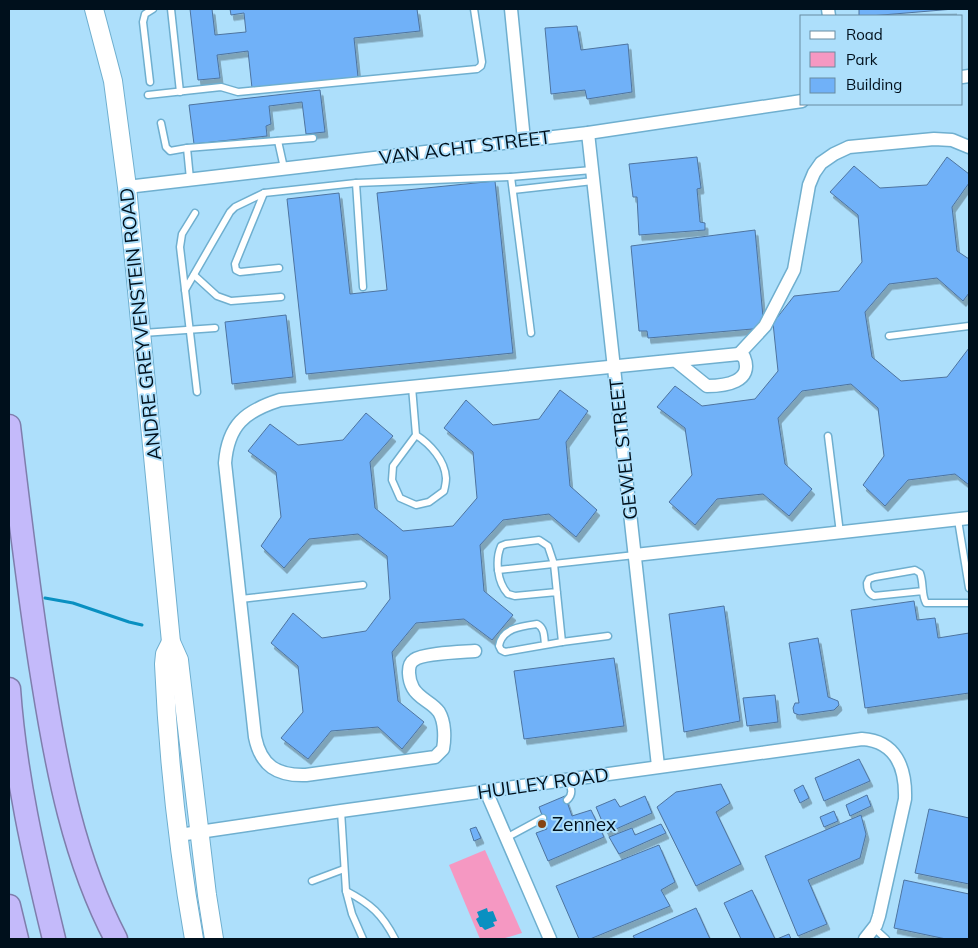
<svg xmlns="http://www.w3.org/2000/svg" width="978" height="948" font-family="Mulish,sans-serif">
  <defs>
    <filter id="shadow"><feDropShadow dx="3" dy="5.5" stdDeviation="0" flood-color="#0004"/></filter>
  </defs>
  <rect width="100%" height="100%" fill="#addffb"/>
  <polygon fill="#f598c2" points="485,850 522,933 502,939 480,939 449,865"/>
  <polygon fill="#0990c1" points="487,908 488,912 493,911 497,921 493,922 495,926 485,930 482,927 480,927 476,919 479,917 477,912"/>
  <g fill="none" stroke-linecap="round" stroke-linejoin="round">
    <polyline stroke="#0990c1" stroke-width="3" points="45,598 73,603 129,622 142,625"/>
  </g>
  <g fill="#70b1f8" stroke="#4e749f" filter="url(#shadow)">
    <polygon points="190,9 212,9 215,35 246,32 244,13 231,15 230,9 417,9 420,31 354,38 358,77 252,88 248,51 217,55 220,78 198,80"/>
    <polygon points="859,9 954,9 870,16 859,16"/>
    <polygon points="577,26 581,50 628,44 632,92 587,99 585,90 551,94 545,28"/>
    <polygon points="320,90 325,132 306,134 302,102 269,106 271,124 266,126 267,136 194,144 189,105"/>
    <polygon points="697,157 701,188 697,189 700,222 705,223 705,230 639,235 637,197 633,197 629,164"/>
    <polygon points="947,157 969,174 969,183 952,207 957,251 969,259 969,293 963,301 937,278 889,284 865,312 872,357 901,381 947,377 969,348 969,485 955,474 908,480 885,506 863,485 884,456 878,408 851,384 802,391 778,418 785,464 812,489 789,516 763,494 717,499 695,525 669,502 692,475 685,428 657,407 675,386 702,406 755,399 778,371 773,323 794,296 839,291 862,262 858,215 830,192 854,166 880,188 927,185"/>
    <polygon points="495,181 513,353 306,374 287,199 339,193 350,294 387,290 377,193"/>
    <polygon points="755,230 764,328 648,338 647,331 639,331 631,246"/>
    <polygon points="286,315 293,377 232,384 225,322"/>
    <polygon points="560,390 588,411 566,442 570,486 597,510 576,537 549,514 503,520 480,545 484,591 513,615 492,640 464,619 416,623 392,652 398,701 424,722 402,749 378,727 331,731 308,759 281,738 303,712 298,666 271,643 293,613 322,638 366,631 390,599 387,556 358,534 309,539 284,568 261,546 281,517 276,472 248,451 270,424 298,445 343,440 366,413 393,436 370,462 375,508 403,531 453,526 477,498 473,452 444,428 466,400 493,425 539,419"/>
    <polygon points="914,601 917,620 935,618 938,638 969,633 969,693 865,708 851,610"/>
    <polygon points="724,606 740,721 684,732 669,614"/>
    <polygon points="818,638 828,697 838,701 839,705 834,710 799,715 794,713 793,708 795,703 799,703 789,643"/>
    <polygon points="614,658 624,726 524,739 514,671"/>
    <polygon points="775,695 778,722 747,726 743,698"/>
    <polygon points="859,759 870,781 824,801 815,778"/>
    <polygon points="721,784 730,803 716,812 741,864 696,886 657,807 676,792"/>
    <polygon points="803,785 809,798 800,803 794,790"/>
    <polygon points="867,795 871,806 850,816 846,805"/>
    <polygon points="565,796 572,816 591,810 604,837 548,861 536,833 547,829 539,807"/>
    <polygon points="645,796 652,813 607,833 596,807 615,799 620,807"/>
    <polygon points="929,809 969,818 969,884 915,873"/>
    <polygon points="834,811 838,821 824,827 820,817"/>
    <polygon points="861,815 866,834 860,858 808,880 827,924 798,936 765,856"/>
    <polygon points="661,824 666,833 619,854 609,837 632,828 635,835"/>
    <polygon points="476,827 481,838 474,841 470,829"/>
    <polygon points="659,845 675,882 661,890 670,906 590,939 579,939 556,886"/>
    <polygon points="904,880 969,894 969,939 946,939 894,928"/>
    <polygon points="752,890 775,939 741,939 724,903"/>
    <polygon points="696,908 710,939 635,939 633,936"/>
    <polygon points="789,934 791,939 777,939"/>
  </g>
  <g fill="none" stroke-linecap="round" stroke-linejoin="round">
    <defs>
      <g id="service">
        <polyline points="171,9 180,92"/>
        <polyline points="150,82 143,22 145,14 153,9"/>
        <polyline points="148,95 221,87 238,92 477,69 481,66 482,62 474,9"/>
        <polyline points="161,123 166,147 170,151 187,148 313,138"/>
        <polyline points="278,141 284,168"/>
        <polyline points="187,148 190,179"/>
        <polyline points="511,177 531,333"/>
        <polyline points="356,183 363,287"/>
        <polyline points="513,190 593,181"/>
        <polyline points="264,193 235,264 236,270 240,272 279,268"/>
        <polyline points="195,213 182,234 180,247 197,392"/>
        <polyline points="194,275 217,296 231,301 281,297"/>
        <polyline points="185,290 230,212 235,207 264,193 356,183 511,177 592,170"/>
        <polyline points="143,333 215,328"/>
        <polyline points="889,336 969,326"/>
        <path d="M412,387L416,435L393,466L392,480L400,498L416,505L429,502L444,491C445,487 446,482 446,478C445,460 430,444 416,435"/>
        <polyline points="828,436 840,533"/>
        <polyline points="958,520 969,588"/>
        <polyline points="498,570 635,555"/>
        <path d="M923,591L874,596C868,593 867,589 867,583L869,579L875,577L915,570L920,573C924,583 921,594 926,603H969"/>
        <path d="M557,592L515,596L508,594C497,582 495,560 501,546L506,544L539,540L548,546L554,564L562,642"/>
        <polyline points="241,599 363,585"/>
        <path d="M545,645C544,637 545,628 537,624C522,626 502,628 499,646L501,650L505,652L562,642L608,636"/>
        <path d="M567,800C574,794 571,788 568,779"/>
        <path d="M341,811L346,891C371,904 382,914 395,939"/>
        <polyline points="506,838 543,818"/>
        <polyline points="312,881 344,869"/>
        <polyline points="346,891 352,914 363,939"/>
        <polyline points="874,928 886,939"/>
      </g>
      <g id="minor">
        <polyline points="511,9 524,140"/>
        <polyline points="828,9 829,16"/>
        <polyline points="962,77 969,76"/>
        <polyline points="588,133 658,766"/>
        <polyline points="127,187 588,133 802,101"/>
        <polyline points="739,354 765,326 794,270 809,185 814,173 821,163 834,154 849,147 934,139 952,140 969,147"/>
        <polyline points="635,555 969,518"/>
        <path d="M475,651C462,652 423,653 414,660C406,665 409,681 413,688C419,699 432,702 439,712C445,722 445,738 443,749L435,757L306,775C277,776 261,766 255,737L225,463C228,425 245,411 280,400L739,354L744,357C754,382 725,386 707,386L676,361"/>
        <polyline points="486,791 550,939"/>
        <path d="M179,835L341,811L862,739C896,741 906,768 905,799L879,916L876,925L865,939"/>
      </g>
      <g id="secondary">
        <polyline points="94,9 113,81 127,187 171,642 179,660 180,669 207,895 214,939"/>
        <path d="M171,642L165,654L164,664C168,756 178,849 194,939"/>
      </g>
      <g id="motorway">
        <path d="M9,426C19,511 29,597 43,682C57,770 74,859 116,939"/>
        <path d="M9,689C15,774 34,857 54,939"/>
        <polyline points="9,906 17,939"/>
      </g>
    </defs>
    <use href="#service" stroke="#6fafcf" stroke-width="9"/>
    <use href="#minor" stroke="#6fafcf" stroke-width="15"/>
    <use href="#secondary" stroke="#6fafcf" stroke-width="20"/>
    <use href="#motorway" stroke="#7f7eac" stroke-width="25"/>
    <use href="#service" stroke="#fff" stroke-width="6"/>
    <use href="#minor" stroke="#fff" stroke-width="12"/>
    <use href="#secondary" stroke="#fff" stroke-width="18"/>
    <use href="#motorway" stroke="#c4bafa" stroke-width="22"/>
  </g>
  <circle fill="#854312" stroke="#addffb" stroke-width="2" cx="542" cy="824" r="5"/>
  <g text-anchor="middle" stroke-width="4" stroke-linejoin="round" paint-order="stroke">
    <g font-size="19" fill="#00101c" stroke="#addffb">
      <text transform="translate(465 147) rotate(-7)" y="7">VAN ACHT STREET</text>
      <text transform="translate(140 324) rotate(-96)" y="7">ANDRE GREYVENSTEIN ROAD</text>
      <text transform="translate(623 449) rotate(-96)" y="7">GEWEL STREET</text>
      <text transform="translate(543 783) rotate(-8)" y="7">HULLEY ROAD</text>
    </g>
    <g font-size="19" fill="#00101c" stroke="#addffb" text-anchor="start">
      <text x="552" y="831">Zennex</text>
    </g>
  </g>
  <rect width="978" height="948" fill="none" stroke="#00101c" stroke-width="20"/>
  <rect x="800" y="15" width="162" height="90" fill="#addffb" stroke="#688ca2"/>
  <rect x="810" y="31" width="25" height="8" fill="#ffffff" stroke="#688ca2"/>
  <text x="846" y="40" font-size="15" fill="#00101c">Road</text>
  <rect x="810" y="52" width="25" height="15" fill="#f598c2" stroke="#688ca2"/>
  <text x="846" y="65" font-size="15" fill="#00101c">Park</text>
  <rect x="810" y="78" width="25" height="15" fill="#70b1f8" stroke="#688ca2"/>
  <text x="846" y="90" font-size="15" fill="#00101c">Building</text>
</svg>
